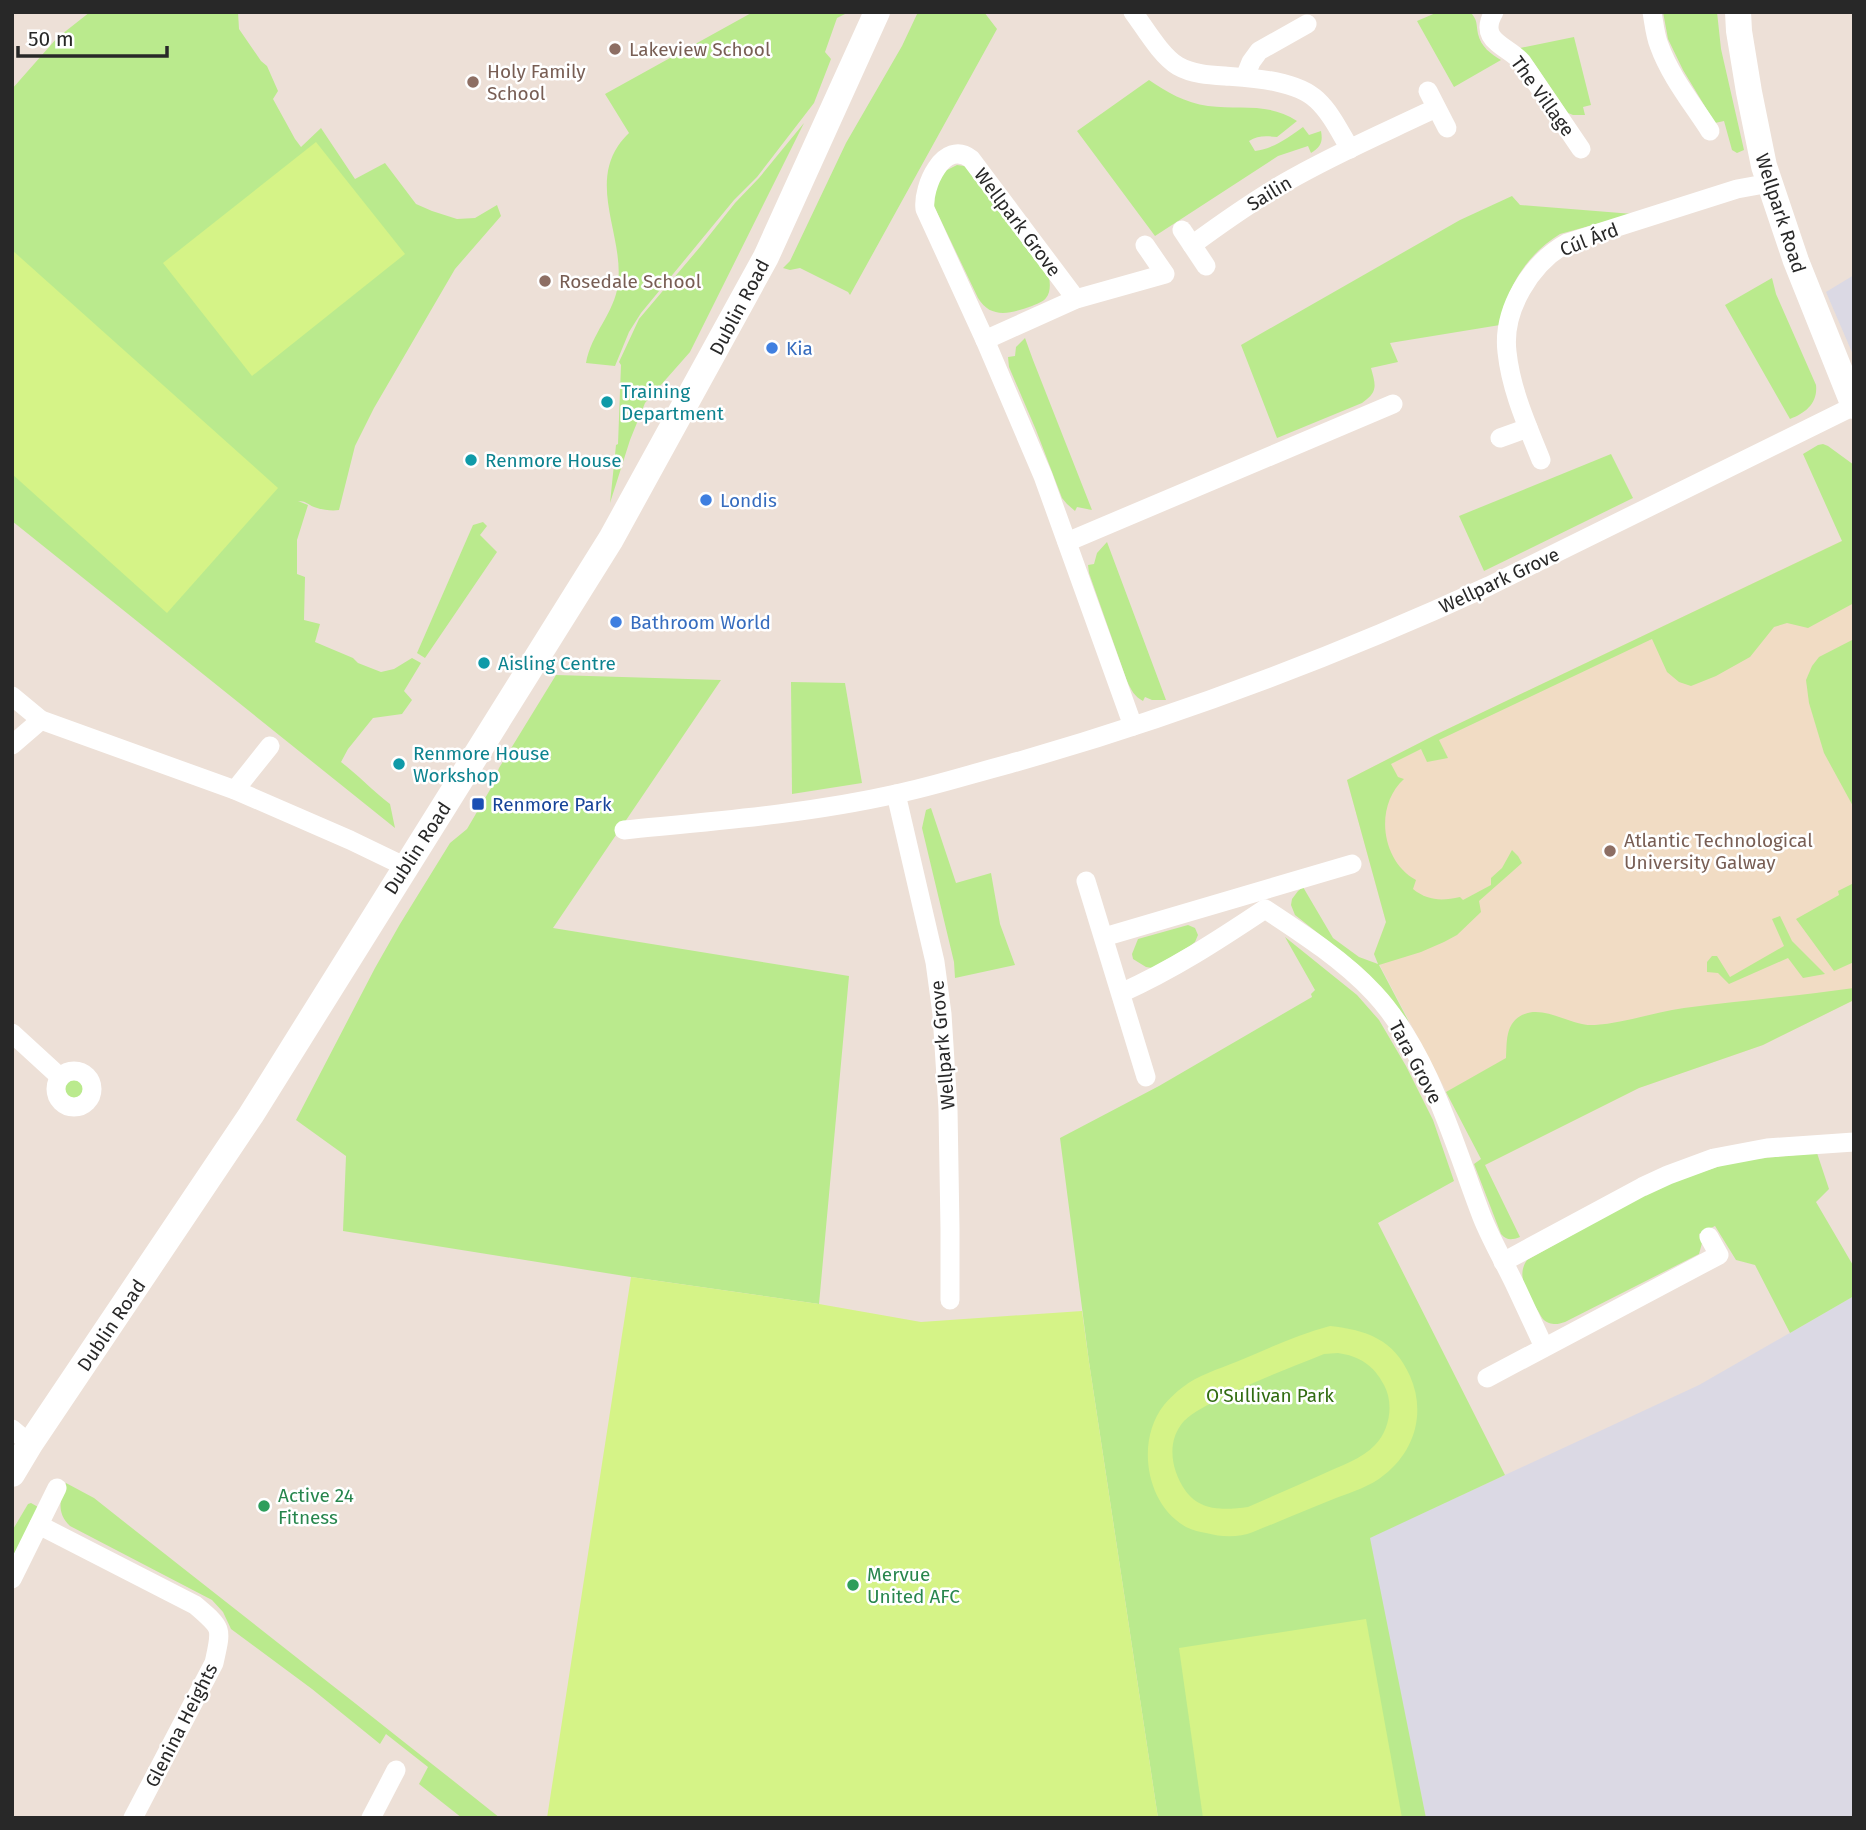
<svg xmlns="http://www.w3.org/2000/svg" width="1866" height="1830" font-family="'Fira Sans',sans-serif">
  <rect width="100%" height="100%" fill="#ede0d7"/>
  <g fill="#dbd9e4">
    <polygon points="1854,275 1854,357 1826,292"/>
    <polygon points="1854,1296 1854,1818 1426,1818 1369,1538 1699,1385"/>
  </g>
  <polygon fill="#f1dcc4" points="1854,535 1854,1000 1763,1045 1639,1088 1485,1165 1374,954 1386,922 1347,780 1435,735"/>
  <g fill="#baea8d">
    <path d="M90,12H238L239,29L261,61L267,66L278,91L273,99L295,139L301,147L321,128L355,179L385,163L416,204L432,211L457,219L475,218L497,205L501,216L455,269L374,408L355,446L339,510C332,511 322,510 314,507C307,504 306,501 298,501L308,505L297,540V574L305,577L304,620L320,624L315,642L353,658L358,663L381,672L394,669L412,658L421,663L404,691L412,700L402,714L373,718L348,749L341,762C358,775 373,791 390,804L395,828L12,521V89L57,38Z"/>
    <path d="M753,12H849L837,18L825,52L831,59L814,103L757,177L734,200L641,313L629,332L615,366L586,363C591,334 615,312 618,284C624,238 590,188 618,146C621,141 625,137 629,133L605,94Z"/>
    <polygon points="918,12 984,12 997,29 850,295 848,292 800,268 790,270 783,268 790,261 846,143 902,46"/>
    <path d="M1438,12H1470C1478,20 1476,24 1478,34C1481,47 1491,54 1501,60L1454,87L1417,21Z"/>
    <polygon points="1663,12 1717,12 1721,49 1744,150 1737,153 1732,150 1724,121 1715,123 1683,70 1668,39"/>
    <polygon points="1574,37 1591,105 1583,107 1585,115 1573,115 1568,113 1534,63 1520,48"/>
    <path d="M1149,80C1167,92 1185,103 1208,106C1240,110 1268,102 1297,121L1277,137C1267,136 1258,135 1249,141L1255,151C1273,149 1289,137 1303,127L1309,135L1321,131C1323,142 1321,147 1311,153L1308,146L1278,156L1155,236L1077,131Z"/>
    <polygon points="804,123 690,352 645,403 630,440 610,503 616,445 618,444 621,365 619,362 639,319 700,247 735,203 759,178"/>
    <path d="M957,165L964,166L969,169L1049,277C1050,283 1051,292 1046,298C1043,302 1036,304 1032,306C1012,313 991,320 978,298L934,206L935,188L945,171Z"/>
    <path d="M1512,196L1520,205L1633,214L1560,234C1526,255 1507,287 1500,325L1390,343L1398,362L1371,368C1376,386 1378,392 1362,403L1277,438L1241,345L1460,220Z"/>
    <path d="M1772,278L1776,294L1816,385C1818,403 1806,413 1790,419L1725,305Z"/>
    <polygon points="1025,338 1033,360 1092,510 1077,507 1075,511 1067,504 1062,498 1036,430 1009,367 1008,357 1015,356 1016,347"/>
    <path d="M1823,444L1828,446L1854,465V603L1808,628L1787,623L1774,627L1750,657L1716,676L1691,686L1679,682L1667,672L1652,639L1439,740L1448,758L1427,762L1421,749L1391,764L1398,777L1404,779C1374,806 1381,861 1416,880L1413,889C1428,901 1442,901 1460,897L1463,900L1491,885V878L1502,868L1512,850L1518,856L1522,863L1479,901L1481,912L1457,935L1444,942L1421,952L1379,965L1409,1022L1388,995L1361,967L1295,915L1291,905L1292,899L1298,891L1303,887L1333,938L1359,957L1378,964L1374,954L1386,922L1347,780L1435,735L1842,541L1803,454L1818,445Z"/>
    <polygon points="1611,454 1633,498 1484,571 1459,516"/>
    <polygon points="483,522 487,526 480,535 497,552 425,658 417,653 473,525"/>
    <path d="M1107,542L1166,700H1152L1145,697L1143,701C1135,697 1131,690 1127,681L1089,573L1088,565L1094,564L1097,553Z"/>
    <polygon points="1854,639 1854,808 1824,753 1809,703 1806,680 1812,666 1819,657"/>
    <polygon points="556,675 721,680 553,928 849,976 819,1304 631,1277 343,1231 346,1156 296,1120 375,968 400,924 450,843 467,829 491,788 499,768"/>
    <polygon points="791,682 845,683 862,783 792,794"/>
    <polygon points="931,808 956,883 991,873 1000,924 1015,965 955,978 954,962 922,828 926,810"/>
    <polygon points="1854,883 1854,962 1834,971 1796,919 1839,895 1838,891"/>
    <polygon points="1780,916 1792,941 1825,974 1803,978 1788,958 1729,984 1718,973 1707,972 1707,962 1712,956 1717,956 1730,977 1784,946 1772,919"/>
    <polygon points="1188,925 1195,928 1198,935 1195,942 1190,946 1152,968 1146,967 1133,959 1132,954 1138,939"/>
    <polygon points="1285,937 1357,995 1379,1020 1406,1066 1433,1120 1454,1181 1378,1223 1505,1475 1370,1538 1426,1818 1158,1818 1089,1362 1060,1138 1159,1086 1312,997 1311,994 1315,990"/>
    <path d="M1854,988V1000L1763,1045L1639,1088L1485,1165L1520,1237C1512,1240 1507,1241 1501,1234L1474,1164L1481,1159L1446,1092L1506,1058C1507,1042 1505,1024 1522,1015C1545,1004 1571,1027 1595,1025C1625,1023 1654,1012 1684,1008C1740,1001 1797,996 1854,988Z"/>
    <circle cx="72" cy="1089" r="11"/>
    <path d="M1817,1153L1829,1189L1816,1202L1854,1267V1296L1790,1333L1755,1265L1736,1260L1715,1226L1699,1234L1702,1243L1699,1254L1565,1322C1559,1324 1555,1325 1549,1323C1543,1321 1541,1316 1538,1311C1529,1296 1515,1277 1527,1260L1660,1186L1735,1161Z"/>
    <path d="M66,1483L94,1498C229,1605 365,1710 500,1818H462L419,1784L428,1767L386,1734L380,1744L312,1689L231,1629L223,1612L212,1600L70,1526C56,1512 60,1500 66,1483Z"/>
    <polygon points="31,1503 38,1507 12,1559 12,1531 28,1504"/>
  </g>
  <g fill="#d5f387" fill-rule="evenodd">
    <polygon points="316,142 405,254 252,376 163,263"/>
    <polygon points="12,250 278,488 167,613 12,474"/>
    <polygon points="631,1277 819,1304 921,1322 1082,1311 1089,1362 1158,1818 547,1818"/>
    <path d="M1330,1326C1366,1330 1394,1339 1410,1376C1426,1412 1415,1451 1384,1475C1371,1486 1352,1492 1336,1498C1308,1509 1281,1521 1253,1532C1238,1538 1221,1537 1206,1533C1199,1532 1192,1530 1186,1527C1145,1504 1136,1440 1164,1405C1169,1399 1176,1392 1183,1387C1198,1375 1219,1369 1236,1362C1267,1349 1297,1335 1330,1326ZM1338,1353C1359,1356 1374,1365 1384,1385C1394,1403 1390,1430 1375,1445C1362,1459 1340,1466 1323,1474C1298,1485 1273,1496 1248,1507C1225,1510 1200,1512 1185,1490C1171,1470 1166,1441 1184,1421C1194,1411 1208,1405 1221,1398C1254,1381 1290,1368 1324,1354Z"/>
    <polygon points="1366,1619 1402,1818 1203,1818 1179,1648"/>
  </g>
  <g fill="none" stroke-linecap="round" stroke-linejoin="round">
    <g stroke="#fff" stroke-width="19">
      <path d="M1133,12C1145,28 1161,56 1178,66C1192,74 1209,75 1225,76C1252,78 1296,80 1317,100C1331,113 1340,132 1350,149"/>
      <path d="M1494,12C1477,41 1507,45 1522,62L1581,149"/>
      <path d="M1652,12C1654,23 1655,35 1659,45C1670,76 1692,103 1710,131"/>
      <polyline points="1245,77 1251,62 1259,51 1307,24"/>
      <polyline points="1428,91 1447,128"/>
      <polyline points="1182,230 1206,266"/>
      <path d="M1192,245C1222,223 1253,201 1286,182C1334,154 1386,132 1436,108"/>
      <path d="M1076,299L971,159C944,138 922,187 925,209L985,340L1043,476L1133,726"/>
      <polyline points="985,340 1076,299 1165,274 1145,245"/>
      <polyline points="1500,438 1528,428"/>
      <path d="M1541,460C1527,425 1511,390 1507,352C1502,310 1531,263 1567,243L1737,189L1770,183"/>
      <polyline points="1067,542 1393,404"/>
      <polyline points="12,696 41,720 235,790 350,840 406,867"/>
      <polyline points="12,745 41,720"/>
      <polyline points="235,790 270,746"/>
      <polyline points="896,794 935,962 942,1014 948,1109 950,1229 950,1300"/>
      <path d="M624,830C715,821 807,814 896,794C934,786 971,774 1009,764C1173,718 1334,657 1489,586L1854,406"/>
      <polyline points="1086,881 1146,1077"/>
      <polyline points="1104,937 1352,864"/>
      <path d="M1121,993C1174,969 1217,941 1265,909C1303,934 1343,960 1374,993C1429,1052 1454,1144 1482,1217C1492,1242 1506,1265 1517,1289C1526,1308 1535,1328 1544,1347"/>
      <polyline points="12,1033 60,1077"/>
      <circle cx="74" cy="1089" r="18"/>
      <polyline points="1503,1262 1642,1187 1668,1175 1714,1158 1767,1148 1854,1142"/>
      <polyline points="1487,1378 1719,1255 1709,1237"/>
      <polyline points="12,1429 30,1444"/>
      <path d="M39,1525L195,1605C223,1629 222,1627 214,1663L133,1818"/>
      <polyline points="12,1579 57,1488"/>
      <polyline points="371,1818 396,1770"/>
    </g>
    <g stroke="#fff" stroke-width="26">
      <polyline points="1738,12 1739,31 1749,92 1764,166 1796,261 1854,406"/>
      <polyline points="12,1474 30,1444 251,1115 611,539 766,257 877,12"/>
    </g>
  </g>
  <g fill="#8d6e63" stroke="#fff" stroke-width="2.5">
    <circle cx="615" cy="49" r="7"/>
    <circle cx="473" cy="82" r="7"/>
    <circle cx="545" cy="281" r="7"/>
    <circle cx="1610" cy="851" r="7"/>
  </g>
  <g fill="#3f7fe0" stroke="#fff" stroke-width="2.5">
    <circle cx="772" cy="348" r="7"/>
    <circle cx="706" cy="500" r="7"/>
    <circle cx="616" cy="622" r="7"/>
  </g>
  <g fill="#0f9aa8" stroke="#fff" stroke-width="2.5">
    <circle cx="607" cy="402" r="7"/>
    <circle cx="471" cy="460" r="7"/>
    <circle cx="484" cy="663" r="7"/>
    <circle cx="399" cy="764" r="7"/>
  </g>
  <rect fill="#1a4fb4" stroke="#fff" stroke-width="2.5" x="471" y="797" width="14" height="14" rx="3.5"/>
  <g fill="#2e9e5b" stroke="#fff" stroke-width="2.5">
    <circle cx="264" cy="1506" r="7"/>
    <circle cx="853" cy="1585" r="7"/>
  </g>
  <g text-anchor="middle" stroke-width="5" stroke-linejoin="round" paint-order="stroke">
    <g font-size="19" fill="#785e54" stroke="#fff" text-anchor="start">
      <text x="629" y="56">Lakeview School</text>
      <text x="487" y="78">Holy Family<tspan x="487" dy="22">School</tspan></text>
      <text x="559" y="288">Rosedale School</text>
      <text x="1624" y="847">Atlantic Technological<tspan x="1624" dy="22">University Galway</tspan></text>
    </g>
    <g font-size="19" fill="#282828" stroke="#fff">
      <text transform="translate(1543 96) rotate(54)" y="7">The Village</text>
      <text transform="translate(1269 193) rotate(-31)" y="7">Sailin</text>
      <text transform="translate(1781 213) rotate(72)" y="7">Wellpark Road</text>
      <text transform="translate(1018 222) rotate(53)" y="7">Wellpark Grove</text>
      <text transform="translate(1589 239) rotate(-21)" y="7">Cúl Árd</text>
      <text transform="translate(739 307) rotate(-62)" y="7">Dublin Road</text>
      <text transform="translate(1499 580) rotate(-25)" y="7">Wellpark Grove</text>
      <text transform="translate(417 848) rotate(-57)" y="7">Dublin Road</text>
      <text transform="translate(942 1045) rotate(-95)" y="7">Wellpark Grove</text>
      <text transform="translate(1416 1062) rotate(62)" y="7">Tara Grove</text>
      <text transform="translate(111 1325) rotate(-56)" y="7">Dublin Road</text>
      <text transform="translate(181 1725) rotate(-63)" y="7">Glenina Heights</text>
    </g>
    <g font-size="19" fill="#366cbe" stroke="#fff" text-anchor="start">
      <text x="786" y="355">Kia</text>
      <text x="720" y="507">Londis</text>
      <text x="630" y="629">Bathroom World</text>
    </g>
    <g font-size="19" fill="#0d838f" stroke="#fff" text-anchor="start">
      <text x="621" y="398">Training<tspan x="621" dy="22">Department</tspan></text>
      <text x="485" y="467">Renmore House</text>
      <text x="498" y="670">Aisling Centre</text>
      <text x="413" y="760">Renmore House<tspan x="413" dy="22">Workshop</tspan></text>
    </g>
    <g font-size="19" fill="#164399" stroke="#fff" text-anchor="start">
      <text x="492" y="811">Renmore Park</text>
    </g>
    <g font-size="19" fill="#316c11" stroke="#fff">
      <text x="1270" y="1402">O'Sullivan Park</text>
    </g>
    <g font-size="19" fill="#27864d" stroke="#fff" text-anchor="start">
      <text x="278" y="1502">Active 24<tspan x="278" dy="22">Fitness</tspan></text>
      <text x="867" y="1581">Mervue<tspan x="867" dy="22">United AFC</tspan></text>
    </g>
  </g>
  <rect width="1866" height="1830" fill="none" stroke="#282828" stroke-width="28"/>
  <path d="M18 46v10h149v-10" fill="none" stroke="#282828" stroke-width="3.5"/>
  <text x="28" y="46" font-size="21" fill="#282828" stroke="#ffffff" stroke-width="5" paint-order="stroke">50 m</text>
</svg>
